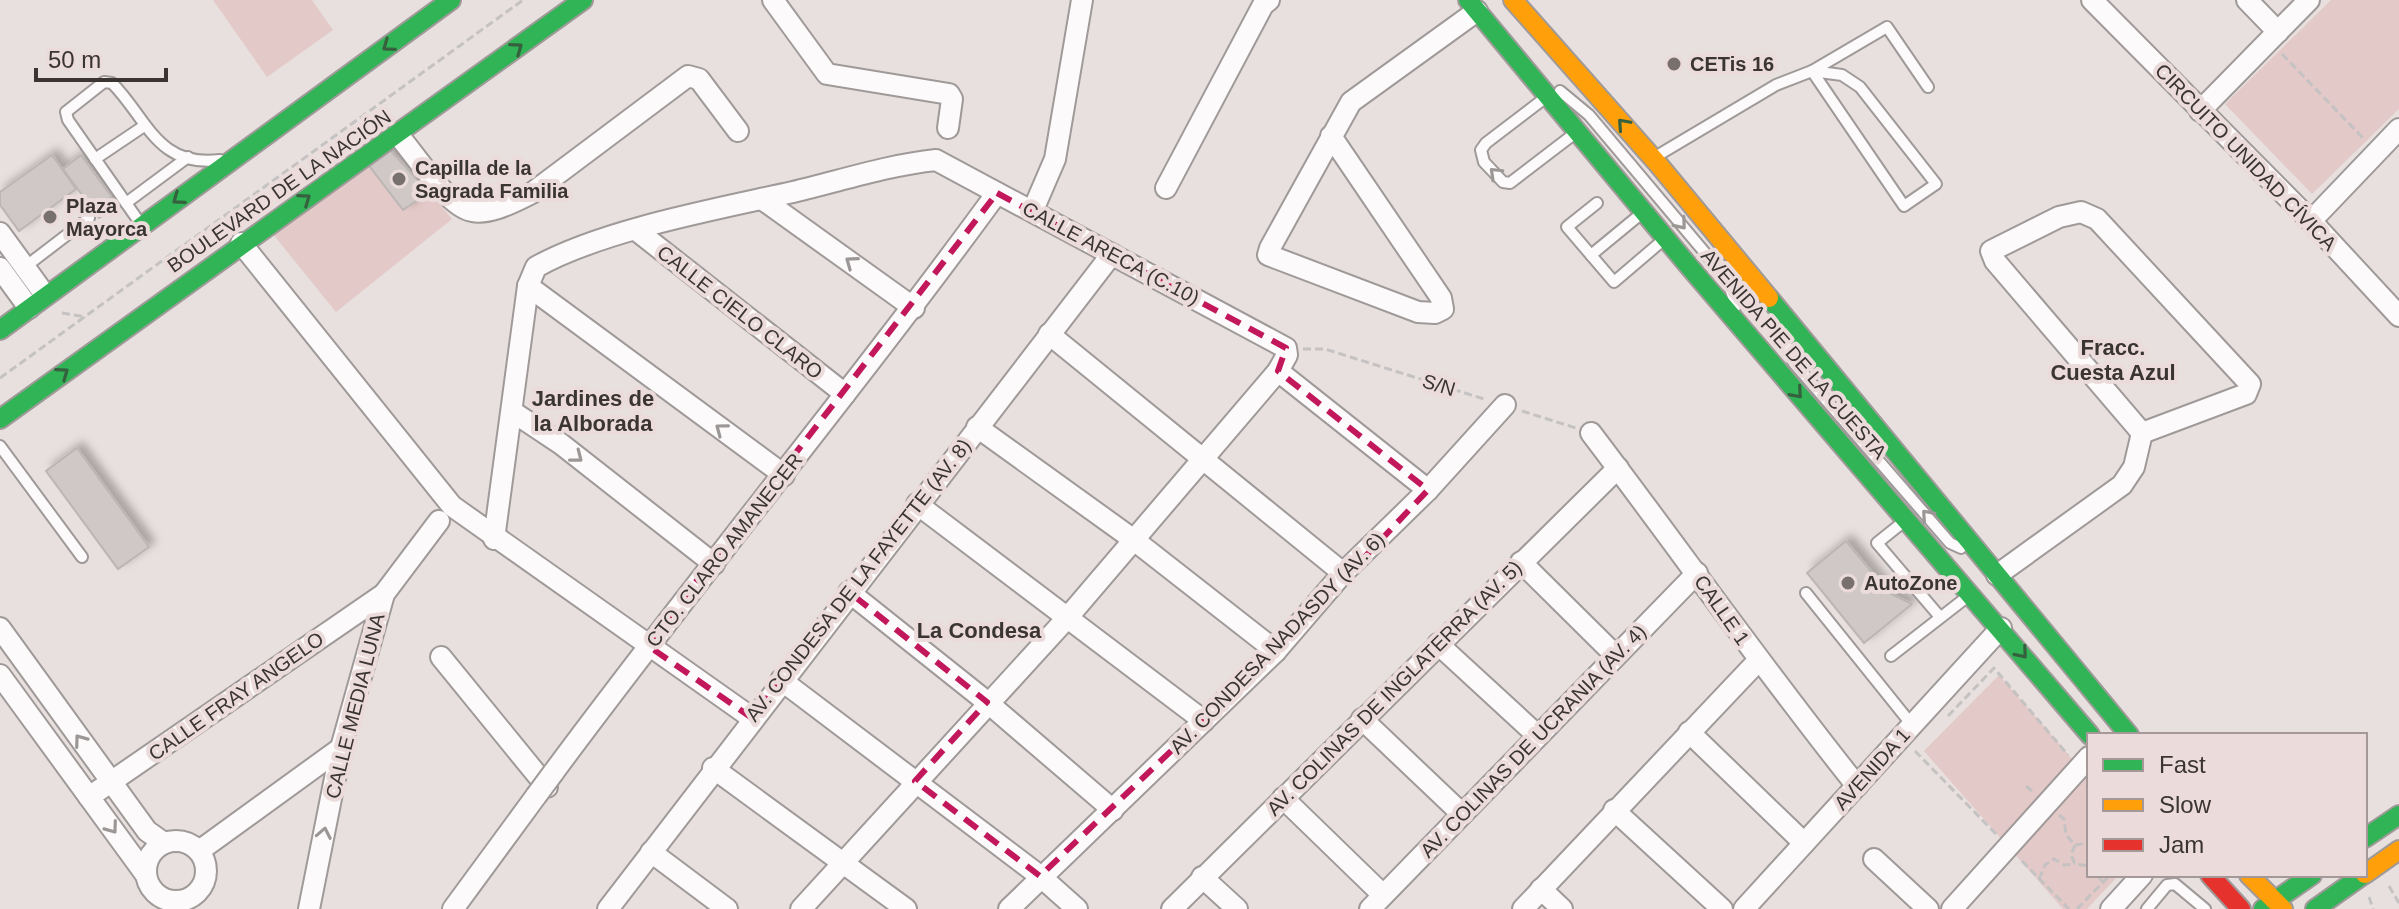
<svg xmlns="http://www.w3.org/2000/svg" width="2399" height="909" font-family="Arial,sans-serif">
  <defs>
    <filter id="shadow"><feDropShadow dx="6" dy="-6" stdDeviation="4" flood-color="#0004"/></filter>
  </defs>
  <rect width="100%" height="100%" fill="#e8e0de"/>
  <g fill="#e3c9c7">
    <polygon points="213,0 312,0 333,30 267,77"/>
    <polygon points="2331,0 2399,0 2399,109 2312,194 2225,104"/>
    <polygon points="367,163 403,210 429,192 452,219 336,312 272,233"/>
    <polygon points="1999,675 2089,778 2089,875 2119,875 2087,909 2063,909 1924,751"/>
  </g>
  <g fill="#cfc8c7" stroke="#bbb5b4" stroke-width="2" filter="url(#shadow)">
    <polygon points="389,149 429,192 403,210 367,163"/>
    <polygon points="52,155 76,189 19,231 0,205 0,192"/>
    <polygon points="81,155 111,196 109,212 99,218 63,169"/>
    <polygon points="77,448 149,547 118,569 46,471"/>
    <polygon points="1846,541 1889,593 1912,604 1864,643 1807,573"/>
  </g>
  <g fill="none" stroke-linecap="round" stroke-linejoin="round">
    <defs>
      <g id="lane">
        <polygon points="1812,71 1842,75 1860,87 1936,184 1904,206"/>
        <polyline points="1560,91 1589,115 1727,279 1736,306"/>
        <polyline points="1545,98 1486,143 1481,150 1484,162 1503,182 1510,183 1574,134"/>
        <polyline points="1655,157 1776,85 1812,71 1887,27 1928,87"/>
        <polyline points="95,159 144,126"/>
        <polyline points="126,203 188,157"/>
        <polyline points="1597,203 1567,227 1614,282 1662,241"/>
        <path d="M140,223L68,120L66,112L104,82L112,83C147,118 157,168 220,160"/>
        <polyline points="1591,255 1642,213"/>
        <polyline points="25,267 89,218"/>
        <polyline points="1779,328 1794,363 1950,543 1961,548"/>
        <polyline points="0,446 82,557"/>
        <polyline points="1902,523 1877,543 1940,617"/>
        <polyline points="1806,593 1912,725"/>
        <polyline points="1891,656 1967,597"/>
        <polyline points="2147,909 2167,885 2175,884 2205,909"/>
      </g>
      <g id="street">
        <polyline points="773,0 827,74 949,94 952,99 948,128"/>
        <polyline points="2092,0 2311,221 2399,316"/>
        <polyline points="2247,0 2278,32"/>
        <polyline points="2200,111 2309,0"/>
        <path d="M398,135C415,154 448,207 472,211C491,215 515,201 532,193L688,76L699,79L738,131"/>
        <polyline points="1331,136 1441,298 1443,309 1435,313 1418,312 1268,255 1270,248 1351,102 1477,11"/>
        <polyline points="1166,188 1263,5 1269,0"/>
        <polyline points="762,199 914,308"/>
        <polyline points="1033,210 1055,159 1082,0"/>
        <polygon points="2081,212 2097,219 2250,384 2246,394 2142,433 1995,261 1991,251 2059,217"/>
        <polyline points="2311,221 2399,129"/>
        <polyline points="636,230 845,394"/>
        <polyline points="0,233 45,295"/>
        <polyline points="241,243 452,506 752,718"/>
        <polyline points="0,268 29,308"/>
        <polyline points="528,286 784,475"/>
        <polyline points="1049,334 1343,573"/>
        <polyline points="1278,371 1428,490"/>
        <polyline points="513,412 561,444 714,564"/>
        <polyline points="977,427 1134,540 1276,651"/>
        <path d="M1591,433C1680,550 1764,670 1857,786"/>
        <polyline points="917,504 1204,721"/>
        <path d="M494,539L528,286L536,267C602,230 717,209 793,192C840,181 888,165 936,160L1286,348L1287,355L1278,371L1068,617L801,909"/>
        <polyline points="1521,562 1615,655"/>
        <polyline points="1997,575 2122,485 2134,467 2142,433"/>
        <polyline points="849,592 987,702 1113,810"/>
        <polyline points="0,628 147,831 164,843"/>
        <polyline points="1438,644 1537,735"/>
        <polyline points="441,657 547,787"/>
        <polyline points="0,675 146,875"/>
        <polyline points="781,680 1040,876 1077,909"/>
        <polyline points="1362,719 1462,814"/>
        <polyline points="1689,732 1804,843"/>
        <polyline points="713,768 906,909"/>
        <path d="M553,773C698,577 854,389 997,193"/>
        <polyline points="89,797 384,594"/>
        <polyline points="1283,798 1383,895"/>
        <polyline points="1614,810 1722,909"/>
        <circle cx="176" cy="871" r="30"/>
        <polyline points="199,851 341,748"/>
        <polyline points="651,852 727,909"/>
        <polyline points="1874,859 1928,909"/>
        <polyline points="1202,877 1237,909"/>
        <polyline points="1541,889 1562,909"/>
        <polyline points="309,909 341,748 384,594 439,521"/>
        <polyline points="453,909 536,796"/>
        <polyline points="608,909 1112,254"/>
        <polyline points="1009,909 1276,651 1343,573 1428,490 1505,405"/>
        <polyline points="1172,909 1618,468"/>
        <polyline points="1370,909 1697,573"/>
        <polyline points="1523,909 1757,662"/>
        <polyline points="1744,909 2001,628"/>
        <polyline points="1952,909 2089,757"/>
        <polyline points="2111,909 2142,875"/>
      </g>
      <g id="fast">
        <polyline points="1468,0 1687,264 2090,735"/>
        <polyline points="1769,298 2129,735"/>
        <polyline points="0,330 451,0"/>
        <polyline points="0,419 583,0"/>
        <polyline points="2365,838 2399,815"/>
        <polyline points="2263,909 2312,875"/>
        <polyline points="2315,909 2363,875"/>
      </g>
      <g id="slow">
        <polyline points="1513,0 1658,164 1769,298"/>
        <polyline points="2365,874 2399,850"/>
        <polyline points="2249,875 2283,909"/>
      </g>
      <polyline id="jam" points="2210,875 2241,909"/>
    </defs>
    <use href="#lane" stroke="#9f9a99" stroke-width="14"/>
    <use href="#street" stroke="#9f9a99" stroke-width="24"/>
    <use href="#fast" stroke="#9f9a99" stroke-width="22"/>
    <use href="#slow" stroke="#9f9a99" stroke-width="22"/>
    <use href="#jam" stroke="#9f9a99" stroke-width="22"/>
    <g stroke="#c4c2c2" stroke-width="3" stroke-dasharray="8 4" stroke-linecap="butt">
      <polyline points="2282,54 2363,138"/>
      <polyline points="62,313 86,317"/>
      <polyline points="1303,349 1325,349 1484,399"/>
      <polyline points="0,378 523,0"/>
      <polyline points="1522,411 1576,428"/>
      <polyline points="1948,716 1994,668 2068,755"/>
      <polyline points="1915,751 1996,834"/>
      <polyline points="2026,786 2032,791"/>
      <polyline points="2059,815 2064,819 2066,835 2075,845"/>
      <polyline points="2075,845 2071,855 2075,864 2089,866"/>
      <polyline points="2075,845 2089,843"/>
      <polyline points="2022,861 2069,909"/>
      <polyline points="2098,875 2103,883"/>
      <polyline points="2039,879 2045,865 2054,859 2064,865 2075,864"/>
      <polyline points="2389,886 2399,903"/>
      <polyline points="2369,897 2373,909"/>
      <polyline points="2077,909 2110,875"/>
    </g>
    <use href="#lane" stroke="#fcfafa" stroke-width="10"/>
    <use href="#street" stroke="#fcfafa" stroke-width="20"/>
    <use href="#fast" stroke="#30b455" stroke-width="18"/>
    <use href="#slow" stroke="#ff9f0a" stroke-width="18"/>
    <use href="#jam" stroke="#e5322d" stroke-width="18"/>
    <defs>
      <polyline id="street-bridge" points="536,796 553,773"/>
    </defs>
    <use href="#street-bridge" stroke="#9f9a99" stroke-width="24" stroke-linecap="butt"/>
    <use href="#street-bridge" stroke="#fcfafa" stroke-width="20"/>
  </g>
  <defs><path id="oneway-chevron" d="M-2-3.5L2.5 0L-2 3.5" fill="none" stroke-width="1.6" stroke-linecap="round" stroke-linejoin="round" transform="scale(2)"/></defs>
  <g stroke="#36613f">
    <use href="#oneway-chevron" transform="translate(388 46) rotate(144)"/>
    <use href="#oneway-chevron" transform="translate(517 48) rotate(-36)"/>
    <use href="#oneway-chevron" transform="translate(1623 124) rotate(-132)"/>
    <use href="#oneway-chevron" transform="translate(178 199) rotate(144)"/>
    <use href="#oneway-chevron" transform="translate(305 199) rotate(-35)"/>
    <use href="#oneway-chevron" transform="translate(63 373) rotate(-36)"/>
    <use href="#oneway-chevron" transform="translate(1797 393) rotate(49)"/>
    <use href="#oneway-chevron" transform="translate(2022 653) rotate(50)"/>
  </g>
  <g stroke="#9b9796">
    <use href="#oneway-chevron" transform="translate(1495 173) rotate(-136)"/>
    <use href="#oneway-chevron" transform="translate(1681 224) rotate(50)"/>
    <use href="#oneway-chevron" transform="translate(851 262) rotate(-144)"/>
    <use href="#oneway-chevron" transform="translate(721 429) rotate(-143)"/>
    <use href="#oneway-chevron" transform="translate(577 457) rotate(38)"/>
    <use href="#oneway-chevron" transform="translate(1927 515) rotate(-131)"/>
    <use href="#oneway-chevron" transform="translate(80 740) rotate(-126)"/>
    <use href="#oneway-chevron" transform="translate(112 828) rotate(54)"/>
    <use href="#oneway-chevron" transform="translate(324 833) rotate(-79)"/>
  </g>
  <path fill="none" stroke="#c2185b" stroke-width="6" stroke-dasharray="16 10" stroke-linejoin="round" d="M997,193L1286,348L1278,371L1428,490L1276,651L1040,876L915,781L987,702L849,592L752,718L647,645Z"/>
  <g fill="#77706f" stroke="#ebdcdb" stroke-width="3">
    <circle cx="1674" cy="64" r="8"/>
    <circle cx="399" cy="179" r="8"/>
    <circle cx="50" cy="217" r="8"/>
    <circle cx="1848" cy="583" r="8"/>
  </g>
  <g text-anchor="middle" stroke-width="8" stroke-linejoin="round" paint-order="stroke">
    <g font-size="20" font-weight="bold" fill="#3a3433" stroke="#ebdcdb" text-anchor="start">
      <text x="1690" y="71">CETis 16</text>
      <text x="415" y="175">Capilla de la<tspan x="415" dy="23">Sagrada Familia</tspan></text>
      <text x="66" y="213">Plaza<tspan x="66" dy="23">Mayorca</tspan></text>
      <text x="1864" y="590">AutoZone</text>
    </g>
    <g font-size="20" fill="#3a3433" stroke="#ebdcdb">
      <text transform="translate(2246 157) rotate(46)" y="7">CIRCUITO UNIDAD CÍVICA</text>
      <text transform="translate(279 191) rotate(-35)" y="7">BOULEVARD DE LA NACIÓN</text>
      <text transform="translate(1111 253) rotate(28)" y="7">CALLE ARECA (C.10)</text>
      <text transform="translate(740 312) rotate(38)" y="7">CALLE CIELO CLARO</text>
      <text transform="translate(1794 354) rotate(49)" y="7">AVENIDA PIE DE LA CUESTA</text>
      <text transform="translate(1439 385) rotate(17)" y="7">S/N</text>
      <text transform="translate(724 550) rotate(-52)" y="7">CTO. CLARO AMANECER</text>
      <text transform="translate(858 580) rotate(-52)" y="7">AV. CONDESA DE LA FAYETTE (AV. 8)</text>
      <text transform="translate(1722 610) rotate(55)" y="7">CALLE 1</text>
      <text transform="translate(1277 643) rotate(-46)" y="7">AV. CONDESA NADASDY (AV. 6)</text>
      <text transform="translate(1394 688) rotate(-45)" y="7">AV. COLINAS DE INGLATERRA (AV. 5)</text>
      <text transform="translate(236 696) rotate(-35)" y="7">CALLE FRAY ANGELO</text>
      <text transform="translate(355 706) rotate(-76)" y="7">CALLE MEDIA LUNA</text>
      <text transform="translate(1533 741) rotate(-46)" y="7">AV. COLINAS DE UCRANIA (AV. 4)</text>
      <text transform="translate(1872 769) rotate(-48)" y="7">AVENIDA 1</text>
    </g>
    <g font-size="22" font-weight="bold" fill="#3a3433" stroke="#ebdcdb">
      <text x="2113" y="355">Fracc.<tspan x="2113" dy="25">Cuesta Azul</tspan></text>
      <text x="593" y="406">Jardines de<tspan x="593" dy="25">la Alborada</tspan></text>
      <text x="979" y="638">La Condesa</text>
    </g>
  </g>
  <rect x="2087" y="733" width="280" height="144" fill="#ebdcdb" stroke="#a49998" stroke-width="2"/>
  <rect x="2103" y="759" width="40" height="12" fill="#30b455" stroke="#a49998" stroke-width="2"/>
  <text x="2159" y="773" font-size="24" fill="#3a3433">Fast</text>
  <rect x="2103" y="799" width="40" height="12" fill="#ff9f0a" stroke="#a49998" stroke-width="2"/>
  <text x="2159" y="813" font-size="24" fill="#3a3433">Slow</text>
  <rect x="2103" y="839" width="40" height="12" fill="#e5322d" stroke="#a49998" stroke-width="2"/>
  <text x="2159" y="853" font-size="24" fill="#3a3433">Jam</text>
  <path d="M36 68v12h130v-12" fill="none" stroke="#3a3433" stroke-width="4"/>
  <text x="48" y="68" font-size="24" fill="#3a3433" stroke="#ebdcdb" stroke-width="6" paint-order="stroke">50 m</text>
</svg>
